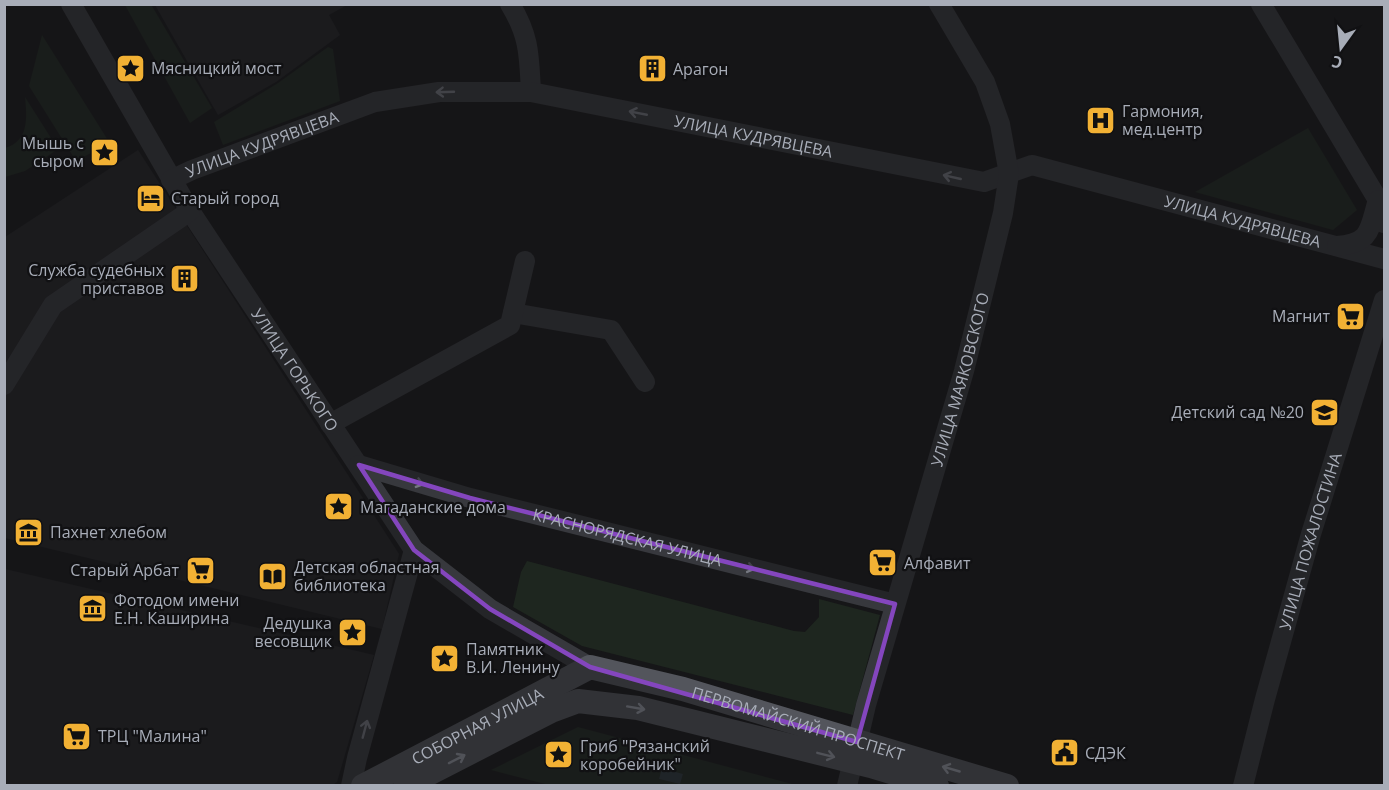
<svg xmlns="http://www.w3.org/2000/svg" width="1389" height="790" font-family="'Open Sans',sans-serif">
  <rect width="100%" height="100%" fill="#161618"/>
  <g fill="#222225">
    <polygon points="155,5 347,5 329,15 340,35 276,82 218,115"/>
    <polygon points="138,150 399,554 382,629 5,538 5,237"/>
    <polygon points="5,569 374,655 337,782 331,786 5,785"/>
  </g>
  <g fill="#1e261f">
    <polygon points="145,5 152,6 212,108 190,123 125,5"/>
    <polygon points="42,35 116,153 109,157 102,147 76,161 29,86"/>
    <polygon points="328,47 333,49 340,101 223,145 214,122 278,83"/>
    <path d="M25,97L58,149L25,171L5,177V148C29,141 27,118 25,97Z"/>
    <polygon points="1308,128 1357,210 1333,230 1195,192"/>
    <polygon points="527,561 794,631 805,632 819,617 819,599 880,615 853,715 582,646 513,607 521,572"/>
    <polygon points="578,727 796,785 549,785 491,770"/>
  </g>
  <polygon fill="#2c353c" points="662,768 683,774 680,784 659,779"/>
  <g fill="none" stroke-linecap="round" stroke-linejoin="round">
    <g stroke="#37383d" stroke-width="20">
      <path id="s1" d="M71,4L190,211L414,550L490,609L590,667"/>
      <path d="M510,4C530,37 529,56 531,92"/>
      <polyline points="1261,4 1378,200 1384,223"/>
      <path id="s2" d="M171,180L192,170L375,102L439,92H531L984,182L1032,165L1384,259"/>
      <path d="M1337,246C1372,243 1369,229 1378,200"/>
      <polyline points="513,313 611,330 645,382"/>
      <polyline points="4,385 53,305 190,211"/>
      <polyline points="330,424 510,325 525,261"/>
      <path id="s3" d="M359,465L470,498L895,604"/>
      <polyline points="351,786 357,758 414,550"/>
      <path id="s4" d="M847,786L866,705L964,371L1003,213L1009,174L1000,124L985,82L939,4"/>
      <path id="s5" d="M1243,786L1265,699L1311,534L1384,300"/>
    </g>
    <g stroke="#53555c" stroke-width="24">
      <path id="s6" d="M363,786L590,667L683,689L1007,786"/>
      <polyline points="405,786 551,711 578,701 638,708 871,766 937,786"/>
    </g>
  </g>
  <defs><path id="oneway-shaft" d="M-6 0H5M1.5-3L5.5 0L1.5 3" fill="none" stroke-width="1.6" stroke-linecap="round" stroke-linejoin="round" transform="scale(1.5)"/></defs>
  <g stroke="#757881">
    <use href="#oneway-shaft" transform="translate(445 92) rotate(178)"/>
    <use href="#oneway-shaft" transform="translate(638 113) rotate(-169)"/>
    <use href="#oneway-shaft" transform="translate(952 177) rotate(-167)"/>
    <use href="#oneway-shaft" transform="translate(415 482) rotate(17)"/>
    <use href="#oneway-shaft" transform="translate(746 567) rotate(14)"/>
    <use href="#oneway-shaft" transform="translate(365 729) rotate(-75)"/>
  </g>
  <g stroke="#979ba6">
    <use href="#oneway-shaft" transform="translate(636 708) rotate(10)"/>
    <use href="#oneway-shaft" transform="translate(826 755) rotate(14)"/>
    <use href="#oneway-shaft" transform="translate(457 759) rotate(-27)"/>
    <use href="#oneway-shaft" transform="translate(951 769) rotate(-164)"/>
  </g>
  <path d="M0 0H1389V790H0ZM359,465L470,498L895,604L857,742L590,667L490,609L414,550Z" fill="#161618" fill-opacity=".55" fill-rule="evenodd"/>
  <path fill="none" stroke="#8446be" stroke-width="4.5" stroke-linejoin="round" d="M359,465L470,498L895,604L857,742L590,667L490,609L414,550Z"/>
  <defs>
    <symbol id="sight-square" viewBox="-11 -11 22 22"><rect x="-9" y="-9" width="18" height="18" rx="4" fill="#f2b134" stroke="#111113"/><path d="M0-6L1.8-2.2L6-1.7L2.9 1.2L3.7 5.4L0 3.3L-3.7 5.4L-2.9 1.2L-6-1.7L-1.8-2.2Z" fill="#111"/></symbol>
    <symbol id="building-square" viewBox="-11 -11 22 22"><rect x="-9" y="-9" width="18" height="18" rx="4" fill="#f2b134" stroke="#111113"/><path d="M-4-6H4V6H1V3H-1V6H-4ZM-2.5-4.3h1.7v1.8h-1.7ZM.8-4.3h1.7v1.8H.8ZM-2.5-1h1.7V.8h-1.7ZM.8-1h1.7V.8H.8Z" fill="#111"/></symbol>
    <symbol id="hospital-square" viewBox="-11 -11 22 22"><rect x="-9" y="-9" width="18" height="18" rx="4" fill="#f2b134" stroke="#111113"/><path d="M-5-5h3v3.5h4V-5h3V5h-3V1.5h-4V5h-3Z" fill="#111"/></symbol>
    <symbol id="hotel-square" viewBox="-11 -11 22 22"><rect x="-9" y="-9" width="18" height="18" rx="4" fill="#f2b134" stroke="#111113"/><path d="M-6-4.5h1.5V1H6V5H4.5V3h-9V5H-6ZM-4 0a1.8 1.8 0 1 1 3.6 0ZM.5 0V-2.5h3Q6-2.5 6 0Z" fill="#111"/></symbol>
    <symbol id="supermarket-square" viewBox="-11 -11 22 22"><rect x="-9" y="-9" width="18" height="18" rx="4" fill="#f2b134" stroke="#111113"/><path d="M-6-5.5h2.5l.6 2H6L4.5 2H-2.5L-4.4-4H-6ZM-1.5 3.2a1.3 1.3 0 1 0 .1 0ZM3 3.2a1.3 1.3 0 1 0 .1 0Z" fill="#111"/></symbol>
    <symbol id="school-square" viewBox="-11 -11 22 22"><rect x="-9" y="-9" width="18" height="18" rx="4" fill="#f2b134" stroke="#111113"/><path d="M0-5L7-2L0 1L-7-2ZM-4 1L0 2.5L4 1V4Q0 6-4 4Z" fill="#111"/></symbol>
    <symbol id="museum-square" viewBox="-11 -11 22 22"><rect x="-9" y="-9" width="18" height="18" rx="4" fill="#f2b134" stroke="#111113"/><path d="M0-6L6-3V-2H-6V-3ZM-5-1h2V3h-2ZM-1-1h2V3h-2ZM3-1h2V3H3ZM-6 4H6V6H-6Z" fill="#111"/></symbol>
    <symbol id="library-square" viewBox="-11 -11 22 22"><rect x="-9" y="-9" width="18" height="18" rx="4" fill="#f2b134" stroke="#111113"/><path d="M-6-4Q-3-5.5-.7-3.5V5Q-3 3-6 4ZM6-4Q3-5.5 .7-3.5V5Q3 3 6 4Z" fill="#111"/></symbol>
    <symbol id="civic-square" viewBox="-11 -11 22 22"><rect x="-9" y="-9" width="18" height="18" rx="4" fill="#f2b134" stroke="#111113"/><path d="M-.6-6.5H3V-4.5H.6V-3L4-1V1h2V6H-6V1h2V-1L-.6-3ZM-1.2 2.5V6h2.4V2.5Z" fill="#111"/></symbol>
  </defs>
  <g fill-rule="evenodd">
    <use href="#sight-square" x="114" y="52" width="33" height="33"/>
    <use href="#building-square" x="636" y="52" width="33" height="33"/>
    <use href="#hospital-square" x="1084" y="104" width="33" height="33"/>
    <use href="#sight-square" x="88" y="136" width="33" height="33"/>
    <use href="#hotel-square" x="134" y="182" width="33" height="33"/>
    <use href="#building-square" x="168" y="262" width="33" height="33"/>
    <use href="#supermarket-square" x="1334" y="300" width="33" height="33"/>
    <use href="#school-square" x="1308" y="396" width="33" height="33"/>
    <use href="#sight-square" x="322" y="490" width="33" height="33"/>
    <use href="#museum-square" x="12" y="516" width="33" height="33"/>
    <use href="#supermarket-square" x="866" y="546" width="33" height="33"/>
    <use href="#supermarket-square" x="184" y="554" width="33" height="33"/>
    <use href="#library-square" x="256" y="560" width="33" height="33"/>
    <use href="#museum-square" x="76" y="592" width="33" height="33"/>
    <use href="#sight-square" x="336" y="616" width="33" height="33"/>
    <use href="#sight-square" x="428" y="642" width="33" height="33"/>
    <use href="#supermarket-square" x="60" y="720" width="33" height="33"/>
    <use href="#civic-square" x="1048" y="736" width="33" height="33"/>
    <use href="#sight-square" x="542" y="738" width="33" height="33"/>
  </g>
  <g text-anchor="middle" stroke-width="4.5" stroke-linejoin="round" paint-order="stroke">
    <g font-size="16" fill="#a8adb8" stroke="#111113" text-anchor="start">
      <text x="151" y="74">Мясницкий мост</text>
      <text x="673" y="75">Арагон</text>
      <text x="1122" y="117">Гармония,<tspan x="1122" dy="18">мед.центр</tspan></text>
      <text x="84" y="149" text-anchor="end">Мышь с<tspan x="84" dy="18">сыром</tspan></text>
      <text x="171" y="204">Старый город</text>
      <text x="164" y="276" text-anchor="end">Служба судебных<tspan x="164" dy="18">приставов</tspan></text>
      <text x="1330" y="322" text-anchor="end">Магнит</text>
      <text x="1304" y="418" text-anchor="end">Детский сад №20</text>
      <text x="360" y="513">Магаданские дома</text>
      <text x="50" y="538">Пахнет хлебом</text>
      <text x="904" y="569">Алфавит</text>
      <text x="294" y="573">Детская областная<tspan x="294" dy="18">библиотека</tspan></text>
      <text x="179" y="576" text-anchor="end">Старый Арбат</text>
      <text x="114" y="606">Фотодом имени<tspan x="114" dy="18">Е.Н. Каширина</tspan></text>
      <text x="332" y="629" text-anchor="end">Дедушка<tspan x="332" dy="18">весовщик</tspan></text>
      <text x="466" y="655">Памятник<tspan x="466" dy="18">В.И. Ленину</tspan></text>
      <text x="98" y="742">ТРЦ "Малина"</text>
      <text x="580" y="752">Гриб "Рязанский<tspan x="580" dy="18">коробейник"</tspan></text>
      <text x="1085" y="759">СДЭК</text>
    </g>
    <g font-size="16" fill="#a8adb8" stroke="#111113">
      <text dy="6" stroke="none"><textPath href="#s2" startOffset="602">УЛИЦА КУДРЯВЦЕВА</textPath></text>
      <text dy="6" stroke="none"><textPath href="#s2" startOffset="98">УЛИЦА КУДРЯВЦЕВА</textPath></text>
      <text dy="6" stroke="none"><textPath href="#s2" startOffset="1106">УЛИЦА КУДРЯВЦЕВА</textPath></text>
      <text dy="6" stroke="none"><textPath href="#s1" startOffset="429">УЛИЦА ГОРЬКОГО</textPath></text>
      <text dy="6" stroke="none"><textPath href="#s4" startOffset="422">УЛИЦА МАЯКОВСКОГО</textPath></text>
      <text dy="6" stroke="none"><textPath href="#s3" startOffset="278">КРАСНОРЯДСКАЯ УЛИЦА</textPath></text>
      <text dy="6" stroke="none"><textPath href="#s5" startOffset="254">УЛИЦА ПОЖАЛОСТИНА</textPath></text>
      <text dy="6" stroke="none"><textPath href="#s6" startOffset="472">ПЕРВОМАЙСКИЙ ПРОСПЕКТ</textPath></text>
      <text dy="6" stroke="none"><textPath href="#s6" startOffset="129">СОБОРНАЯ УЛИЦА</textPath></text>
    </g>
  </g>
  <rect width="1389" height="790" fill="none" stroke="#a8adb8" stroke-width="12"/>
  <g transform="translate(1341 48) rotate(195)" stroke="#111113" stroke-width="4.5" paint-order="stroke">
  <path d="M0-4.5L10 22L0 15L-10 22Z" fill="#a8adb8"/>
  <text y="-9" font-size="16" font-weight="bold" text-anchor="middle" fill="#a8adb8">С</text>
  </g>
</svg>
